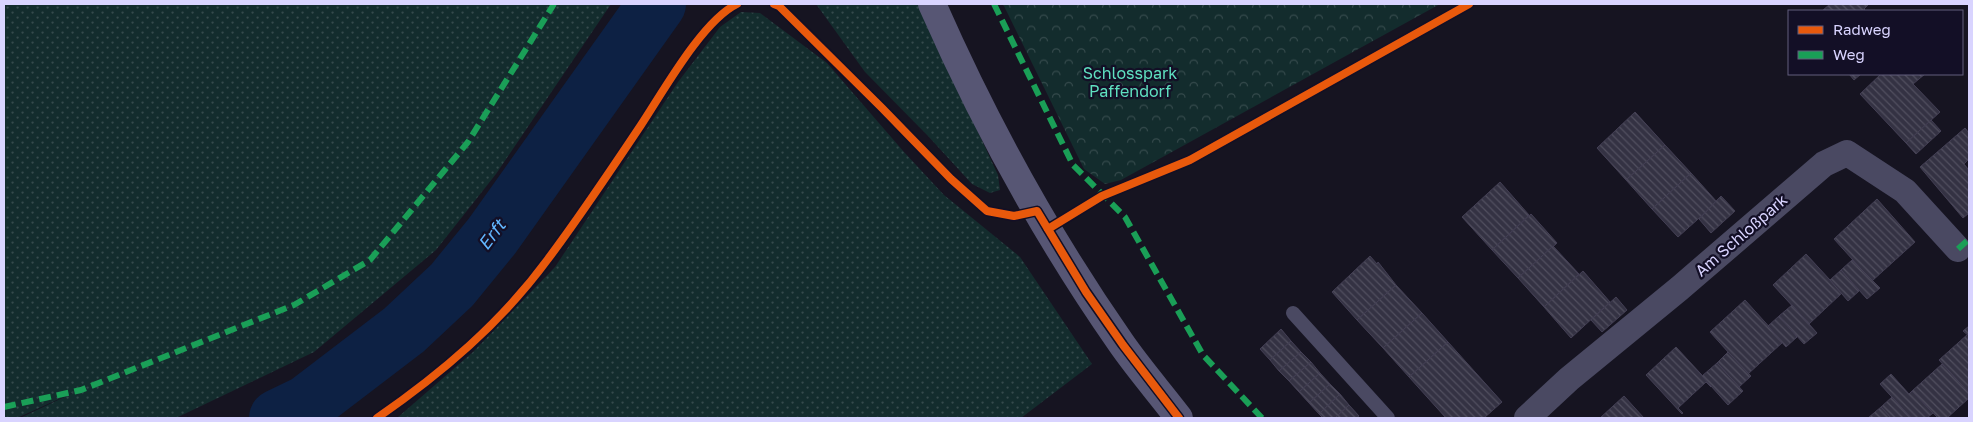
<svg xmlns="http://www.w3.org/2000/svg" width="1973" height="422" font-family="'Golos Text',sans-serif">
  <defs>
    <pattern id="grass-dots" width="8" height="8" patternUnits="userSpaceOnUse" patternTransform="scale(1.25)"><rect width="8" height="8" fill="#132c2d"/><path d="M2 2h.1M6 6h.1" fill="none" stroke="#354a4c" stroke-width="1.8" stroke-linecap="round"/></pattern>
    <pattern id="park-crowns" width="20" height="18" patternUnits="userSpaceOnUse" patternTransform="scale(1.25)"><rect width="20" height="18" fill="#132c2d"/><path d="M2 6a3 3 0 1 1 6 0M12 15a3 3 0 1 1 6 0" fill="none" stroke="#354a4c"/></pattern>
    <pattern id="building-back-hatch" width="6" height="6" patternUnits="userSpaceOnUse" patternTransform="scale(1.25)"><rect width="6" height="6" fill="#343243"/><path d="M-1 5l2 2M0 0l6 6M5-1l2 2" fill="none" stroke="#514f5f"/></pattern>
  </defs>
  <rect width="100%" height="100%" fill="#161421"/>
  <g fill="url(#grass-dots)">
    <polygon points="4,4 611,4 496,174 436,250 314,352 176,418 20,418 92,384 17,418 4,418"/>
    <polygon points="816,4 919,4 998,175 1000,190 990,193 972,184 928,136 865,72"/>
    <polygon points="741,12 760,13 827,63 904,152 944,195 1020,257 1092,364 1021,418 397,418 473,352 555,267 678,82 720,27"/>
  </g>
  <polygon fill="url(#park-crowns)" points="1003,4 1440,4 1121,180 1105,184 1084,169"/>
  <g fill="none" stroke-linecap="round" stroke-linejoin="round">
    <polyline stroke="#0d2144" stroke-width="58" points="278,418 307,404 404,330 452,285 492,236 657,4"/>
  </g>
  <g fill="url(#building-back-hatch)" stroke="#433f54">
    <polygon points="1830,4 1869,4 1864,9 1866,11 1822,11"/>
    <polygon points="1849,74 1861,74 1854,80"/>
    <polygon points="1881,74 1925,74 1913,84 1940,112 1906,143 1860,94"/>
    <polygon points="1635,112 1665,145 1626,180 1597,148"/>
    <polygon points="1931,120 1941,131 1916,154 1906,143"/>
    <polygon points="1965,128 1969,133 1969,159 1964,164 1969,170 1969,213 1963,218 1920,167"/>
    <polygon points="1665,145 1691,173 1652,209 1626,180"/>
    <polygon points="1691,173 1717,202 1678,237 1652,209"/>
    <polygon points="1500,182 1529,215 1492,250 1462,217"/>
    <polygon points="1721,196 1735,211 1711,233 1699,219"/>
    <polygon points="1877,199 1915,242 1872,281 1834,239"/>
    <polygon points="1531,214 1557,243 1518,278 1492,250"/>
    <polygon points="1553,246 1579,274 1544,307 1518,278"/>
    <polygon points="1806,254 1842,293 1809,324 1773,285"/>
    <polygon points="1370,256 1377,264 1378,262 1396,285 1357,320 1332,292"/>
    <polygon points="1852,260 1880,288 1867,299 1841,270"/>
    <polygon points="1841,270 1859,291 1848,301 1830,280"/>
    <polygon points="1583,271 1610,302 1571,338 1544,307"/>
    <polygon points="1396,285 1422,313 1383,348 1357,320"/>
    <polygon points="1616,297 1627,310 1602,332 1591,320"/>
    <polygon points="1745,300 1783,342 1748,374 1710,332"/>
    <polygon points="1792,305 1817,333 1804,344 1779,316"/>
    <polygon points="1422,313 1448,342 1409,377 1383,348"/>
    <polygon points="1779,316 1797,337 1786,347 1768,326"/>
    <polygon points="1969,326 1969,336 1963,331"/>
    <polygon points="1281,329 1291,341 1270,360 1260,349"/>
    <polygon points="1968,334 1969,336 1969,393 1939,360"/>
    <polygon points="1291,341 1301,352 1279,371 1270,360"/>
    <polygon points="1448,342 1502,402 1484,418 1446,418 1409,377"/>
    <polygon points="1676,347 1712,386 1711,387 1706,382 1678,408 1683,413 1682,414 1646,375"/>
    <polygon points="1301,352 1311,362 1289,381 1279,371"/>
    <polygon points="1728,352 1751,376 1739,387 1717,363"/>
    <polygon points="1311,362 1320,373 1299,392 1289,381"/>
    <polygon points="1717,363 1743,391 1728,405 1702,376"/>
    <polygon points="1942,364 1969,393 1969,398 1947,418 1938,418 1912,391"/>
    <polygon points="1320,373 1330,384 1309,403 1299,392"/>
    <polygon points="1891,374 1909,394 1912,391 1933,413 1927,418 1911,418 1880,384"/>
    <polygon points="1330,384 1340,394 1319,414 1309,403"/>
    <polygon points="1340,394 1349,405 1335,418 1323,418 1319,414"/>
    <polygon points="1624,396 1644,418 1600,418"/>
    <polygon points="1892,397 1911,418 1891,418 1881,407"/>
    <polygon points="1349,405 1359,416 1356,418 1335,418"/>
    <polygon points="1881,407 1891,418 1868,418"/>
  </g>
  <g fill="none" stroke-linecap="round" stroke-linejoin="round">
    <polyline stroke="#4a4962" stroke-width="14" points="1293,313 1388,418"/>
    <polyline stroke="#4a4962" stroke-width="26" points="1527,418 1569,379 1680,288 1824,164 1847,153 1905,191 1958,249"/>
    <path stroke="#575674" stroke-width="28" d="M932,4C984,122 1047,237 1121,343C1139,369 1160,393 1179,418"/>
    <g stroke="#1a9f57" stroke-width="6" stroke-dasharray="12 6" stroke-linecap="butt">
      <polyline points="994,4 1073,165 1125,217 1203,355 1262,418"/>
      <polyline points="1958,249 1969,239"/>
      <polyline points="4,407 81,390 294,305 370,260 468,142 554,4"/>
    </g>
    <defs>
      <g id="cycleway">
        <polyline points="774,4 779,6 882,108 951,179 987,211 1014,216 1037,211 1086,292 1123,345 1179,418"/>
        <polyline points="1048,229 1102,196 1190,160 1469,4"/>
        <path d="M377,418C442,373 501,323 548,259C581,215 611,170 641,125C663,92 702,21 737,4"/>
      </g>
    </defs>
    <use href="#cycleway" stroke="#130f26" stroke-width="11"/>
    <use href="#cycleway" stroke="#e8590c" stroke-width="8"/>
  </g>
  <g text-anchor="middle" stroke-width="4.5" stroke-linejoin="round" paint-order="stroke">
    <g font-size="16" fill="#5fe0c0" stroke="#130f26">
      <text x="1130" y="79">Schlosspark<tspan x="1130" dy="18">Paffendorf</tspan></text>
    </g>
    <g font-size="16" fill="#d9d4ff" stroke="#130f26">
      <text transform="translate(1741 235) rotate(-41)" y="6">Am Schloßpark</text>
    </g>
    <g font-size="18" font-style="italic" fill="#62b6ff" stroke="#130f26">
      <text transform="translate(492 235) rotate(-53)" y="6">Erft</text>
    </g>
  </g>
  <rect width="1973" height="422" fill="none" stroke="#d9d4ff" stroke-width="10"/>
  <rect x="1788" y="10" width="175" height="65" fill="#130f26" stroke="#625e7d"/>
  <rect x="1798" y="26" width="25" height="8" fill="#e8590c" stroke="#625e7d"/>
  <text x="1833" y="35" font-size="15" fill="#d9d4ff">Radweg</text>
  <rect x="1798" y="51" width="25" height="8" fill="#1a9f57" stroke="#625e7d"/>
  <text x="1833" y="60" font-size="15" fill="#d9d4ff">Weg</text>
</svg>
